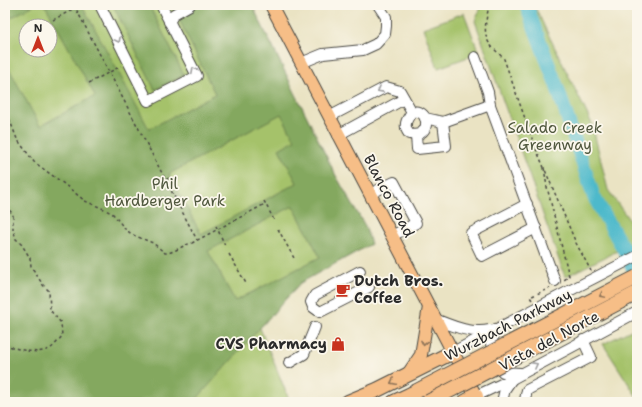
<svg xmlns="http://www.w3.org/2000/svg" width="642" height="407" font-family="'Shantell Sans',sans-serif">
  <rect width="100%" height="100%" fill="#fbf7ec"/>
  <filter id="ink" filterUnits="userSpaceOnUse"><feTurbulence type="fractalNoise" baseFrequency=".025" numOctaves="2"/><feDisplacementMap in="SourceGraphic" scale="8" xChannelSelector="R" yChannelSelector="G"/><feConvolveMatrix kernelMatrix="1 2 1 2 8 2 1 2 1" color-interpolation-filters="sRGB"/></filter>
  <filter id="wash" filterUnits="userSpaceOnUse"><feTurbulence type="fractalNoise" baseFrequency=".012" numOctaves="4" result="noise"/><feDisplacementMap in="SourceGraphic" scale="16" xChannelSelector="R" yChannelSelector="G"/><feGaussianBlur stdDeviation="0.9" result="paint"/><feColorMatrix in="noise" values="0 0 0 0 0 0 0 0 0 0 0 0 0 0 0 0 0 1.4 0 .05"/><feComposite in="paint" operator="in"/></filter>
  <g filter="url(#wash)">
    <rect width="100%" height="100%" fill="#eae3c3"/>
    <g fill="#a5c26a" stroke="#68764a" fill-rule="evenodd">
      <path d="M5,5H252L336,176L365,226L371,244L300,283L260,328L290,402H5ZM26,26H50V50H26Z"/>
      <polygon points="482,5 534,5 592,124 608,190 637,231 637,241 565,277 475,21"/>
      <polygon points="464,13 479,53 438,68 423,28"/>
      <polygon points="637,327 637,397 603,344"/>
    </g>
    <g fill="#84a85e" stroke="#586a44" fill-rule="evenodd">
      <polygon points="5,5 34,5 5,21"/>
      <path d="M45,5H82L149,129L215,94L172,5H252L336,176L365,226L371,244L300,283L194,402H5V61L40,126L95,96ZM281,114L295,140L279,149L297,183L201,234L169,174ZM293,206L320,257L235,301L208,251Z"/>
      <polygon points="113,5 149,5 184,75 155,90"/>
    </g>
    <g fill="none" stroke-linecap="round" stroke-linejoin="round">
      <polyline stroke="#4eb9cb" stroke-width="14" points="526,5 556,84 594,197 623,248 637,276"/>
    </g>
  </g>
  <g filter="url(#ink)">
    <g fill="none" stroke-linecap="round" stroke-linejoin="round">
      <defs>
        <g id="minor">
          <polyline points="100,5 148,101 197,76 161,5"/>
          <polyline points="169,22 174,14 190,5"/>
          <polyline points="475,57 488,92 490,105 555,281"/>
          <polyline points="301,63 323,54 363,50 376,44 385,34 386,26 386,17 378,5"/>
          <path d="M412,112C414,112 416,111 418,112C430,114 430,139 409,134C403,126 406,120 412,112Z"/>
          <polyline points="329,117 386,87 400,91 412,112"/>
          <polyline points="425,118 443,122 490,105"/>
          <polyline points="338,135 404,99"/>
          <polyline points="416,136 417,149 446,146 443,122"/>
          <polyline points="370,194 394,182 416,223 392,236"/>
          <polyline points="527,204 471,233 482,256 536,228"/>
          <polyline points="360,271 315,295 311,302 313,307 320,312 369,287"/>
          <path d="M435,319C453,326 470,334 490,330"/>
          <polyline points="496,329 491,343 492,354 500,369 503,372 520,373"/>
          <polyline points="453,352 569,291"/>
          <polyline points="289,363 304,354 315,327"/>
          <polyline points="476,396 512,379 637,312"/>
          <polyline points="502,402 505,389 512,379"/>
          <polyline points="526,402 525,400 527,390 591,357 583,340"/>
        </g>
        <g id="major">
          <polyline points="271,5 479,402"/>
          <polyline points="408,374 421,355 429,307"/>
        </g>
        <g id="highway">
          <polyline points="348,402 377,390 453,352"/>
          <polyline points="394,402 411,394"/>
          <polyline points="465,402 476,396"/>
        </g>
      </defs>
      <use href="#minor" stroke="#484742" stroke-width="12"/>
      <use href="#major" stroke="#484742" stroke-width="14"/>
      <use href="#highway" stroke="#484742" stroke-width="16"/>
      <g stroke="#484742" stroke-width="1.5" stroke-dasharray="3 3" stroke-linecap="butt">
        <polyline points="74,5 197,240"/>
        <path d="M489,5C487,17 482,32 489,43C492,48 500,54 504,59L534,144L576,243L591,271"/>
        <polyline points="53,20 81,5"/>
        <polyline points="89,83 121,66"/>
        <path d="M5,108L17,139L34,162L64,184L85,201L104,209L113,214L125,229L133,235L153,243L165,253C175,253 182,245 192,243L265,204"/>
        <polyline points="544,168 547,187 569,276 564,280"/>
        <polyline points="166,180 170,177"/>
        <polyline points="264,201 274,220"/>
        <path d="M5,206L13,214V229L16,239L22,245L30,258L31,266L43,285L49,291L50,310L61,323L62,336C59,340 55,345 51,348C37,356 19,349 5,345"/>
        <polyline points="216,226 225,245"/>
        <polyline points="278,229 294,258"/>
        <polyline points="229,254 247,285"/>
        <polyline points="532,300 530,297 550,288"/>
      </g>
      <use href="#minor" stroke="#fff" stroke-width="10"/>
      <use href="#major" stroke="#f6be87" stroke-width="12"/>
      <use href="#highway" stroke="#f6be87" stroke-width="14"/>
      <defs>
        <polyline id="minor-bridge" points="569,291 637,256"/>
        <g id="highway-bridge">
          <polyline points="411,394 637,277"/>
          <polyline points="428,402 637,293"/>
        </g>
      </defs>
      <use href="#minor-bridge" stroke="#484742" stroke-width="12" stroke-linecap="butt"/>
      <use href="#highway-bridge" stroke="#484742" stroke-width="16" stroke-linecap="butt"/>
      <use href="#minor-bridge" stroke="#fff" stroke-width="10"/>
      <use href="#highway-bridge" stroke="#f6be87" stroke-width="14"/>
    </g>
    <defs><path id="oneway-chevron" d="M-2-3.5L2.5 0L-2 3.5" fill="none" stroke-width="1.6" stroke-linecap="round" stroke-linejoin="round"/></defs>
    <g stroke="#a0a0a0">
      <use href="#oneway-chevron" transform="translate(118 40) rotate(63)"/>
      <use href="#oneway-chevron" transform="translate(194 70) rotate(-117)"/>
      <use href="#oneway-chevron" transform="translate(380 90) rotate(152)"/>
      <use href="#oneway-chevron" transform="translate(535 365) rotate(-28)"/>
    </g>
    <g stroke="#907459">
      <use href="#oneway-chevron" transform="translate(602 295) rotate(153)"/>
      <use href="#oneway-chevron" transform="translate(424 343) rotate(100)"/>
      <use href="#oneway-chevron" transform="translate(393 382) rotate(154)"/>
    </g>
  </g>
  <defs>
    <symbol id="cafe-bare" viewBox="-9 -9 18 18"><path d="M-5.5-4.5H6V0H3Q3 3.5 0 3.5H-2.5Q-5.5 3.5-5.5 0ZM3-3.2v2h1.7v-2ZM-6 4.5H4V6H-6Z" fill="#c8321e" stroke="#fbf7ec" stroke-width="2.5" paint-order="stroke"/></symbol>
    <symbol id="shop-bare" viewBox="-9 -9 18 18"><path d="M-5-2.5h2.3a2.7 3.5 0 0 1 5.4 0H5L5.5 6h-11ZM-1.5-2.5h3a1.5 2.3 0 0 0-3 0Z" fill="#c8321e" stroke="#fbf7ec" stroke-width="2.5" paint-order="stroke"/></symbol>
  </defs>
  <g fill-rule="evenodd">
    <use href="#cafe-bare" x="333" y="280" width="20" height="20"/>
    <use href="#shop-bare" x="328" y="334" width="20" height="20"/>
  </g>
  <g text-anchor="middle" stroke-width="3.5" stroke-linejoin="round" paint-order="stroke">
    <g font-size="15" fill="#50583e" stroke="#fbf7ec">
      <text x="555" y="133">Salado Creek<tspan x="555" dy="17">Greenway</tspan></text>
      <text x="165" y="189">Phil<tspan x="165" dy="17">Hardberger Park</tspan></text>
    </g>
    <g font-size="15" fill="#2b2b2b" stroke="#fbf7ec">
      <text transform="translate(389 196) rotate(62)" y="5">Blanco Road</text>
      <text transform="translate(508 325) rotate(-27)" y="5">Wurzbach Parkway</text>
      <text transform="translate(549 341) rotate(-28)" y="5">Vista del Norte</text>
    </g>
    <g font-size="15" font-weight="bold" fill="#2b2b2b" stroke="#fbf7ec" text-anchor="start">
      <text x="354" y="286">Dutch Bros.<tspan x="354" dy="17">Coffee</tspan></text>
      <text x="327" y="349" text-anchor="end">CVS Pharmacy</text>
    </g>
  </g>
  <rect width="642" height="407" fill="none" stroke="#fbf7ec" stroke-width="20"/>
  <g transform="translate(38 38)"><circle r="19" fill="#fbf7ec" stroke="#a8a59f"/>
  <path d="M0-3L7 15L0 10L-7 15Z" fill="#c8321e"/>
  <text y="-6" font-size="11" font-weight="bold" text-anchor="middle" fill="#2b2b2b">N</text>
  </g>
</svg>
